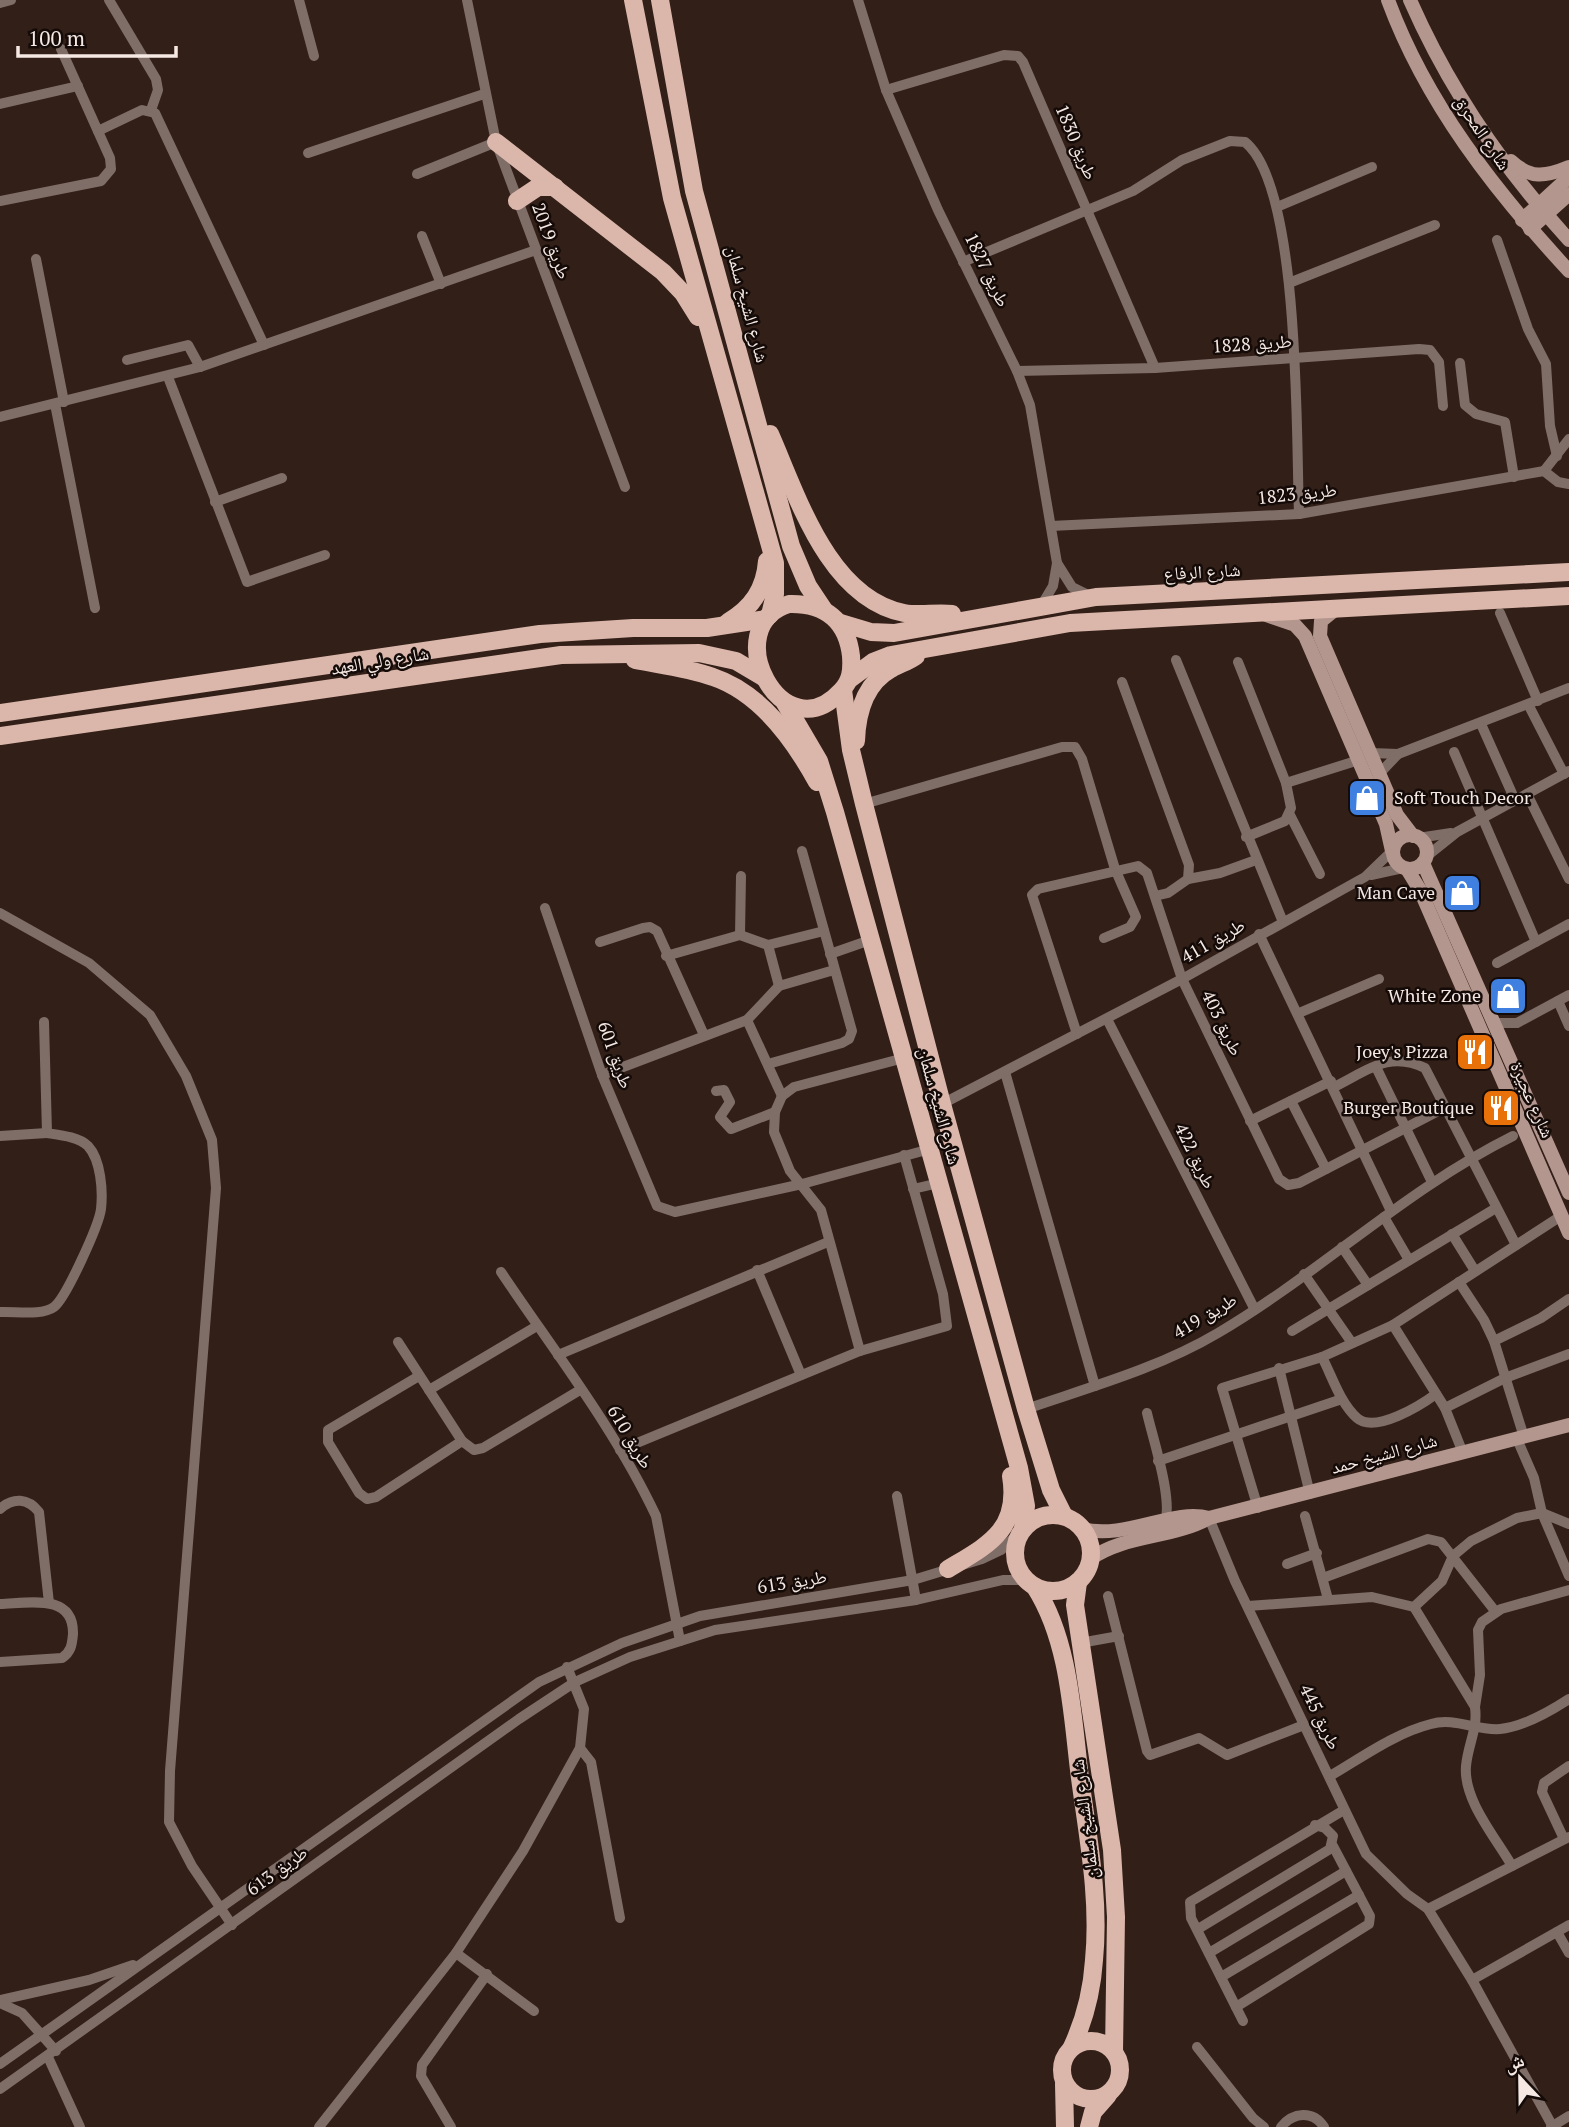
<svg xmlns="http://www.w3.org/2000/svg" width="1569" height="2127" font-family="'PT Serif','Noto Naskh Arabic',serif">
  <rect width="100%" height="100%" fill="#321f18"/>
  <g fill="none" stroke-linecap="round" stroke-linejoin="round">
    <g stroke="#7f6d67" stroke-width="10">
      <polyline points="109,0 156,79 158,90 151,110"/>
      <polyline points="299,0 314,56"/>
      <polyline points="467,0 496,142 625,487"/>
      <polyline points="858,0 886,90 938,210 1017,371 1030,405 1057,563"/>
      <polyline points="0,3 11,0"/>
      <polyline points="886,90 1004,55 1018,56 1023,62 1155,368"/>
      <polyline points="0,104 78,86"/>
      <polyline points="98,131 142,110 155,113 264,345"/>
      <polyline points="308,153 484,94"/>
      <polyline points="417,174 496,142"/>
      <polyline points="0,201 101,181 111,169 110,158 61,49"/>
      <polyline points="1277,207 1372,167"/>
      <polyline points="422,236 441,284"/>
      <polyline points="1497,240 1528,329 1546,364 1550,426 1557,456"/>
      <polyline points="36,259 64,402"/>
      <path d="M963,262L1133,191L1182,160L1230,141L1245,142C1301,187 1296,439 1299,514"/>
      <polyline points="1289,283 1435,225"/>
      <polyline points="127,360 188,345 200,367"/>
      <polyline points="1460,363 1465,405 1476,414 1505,422 1514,477"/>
      <polyline points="1017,371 1155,368 1419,349 1430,350 1439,362 1443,406"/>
      <polyline points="168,377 247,582 325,555"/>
      <polyline points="55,404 95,608"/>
      <polyline points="0,417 200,367 536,250"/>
      <polyline points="1544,471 1569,439"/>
      <polyline points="215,502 282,478"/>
      <polyline points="1051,526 1299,514 1544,471 1558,482 1569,484"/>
      <polyline points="1041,606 1053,586 1057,563 1072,587 1090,596"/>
      <polyline points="1500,613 1538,701"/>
      <polyline points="1176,660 1283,922"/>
      <polyline points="1238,662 1286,783 1291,808 1285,821 1246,837"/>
      <polyline points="1122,682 1189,865 1188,879 1168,893 1155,896"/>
      <polyline points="1529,706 1564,774"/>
      <polyline points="1481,724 1515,800"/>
      <polyline points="1454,752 1536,942"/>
      <polyline points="1371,753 1398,754 1569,688"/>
      <polyline points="1380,773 1398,754"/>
      <polyline points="1286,783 1359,760"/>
      <polyline points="1527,794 1569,879"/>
      <polyline points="864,804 1062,747 1075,747 1082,759 1115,869 1136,917 1130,927 1104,938"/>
      <polyline points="1290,815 1320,874"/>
      <polyline points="1418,838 1451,833"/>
      <polyline points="1427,856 1457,832 1569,771"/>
      <polyline points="1371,875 1403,868"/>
      <polyline points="1188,879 1220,873 1256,860"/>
      <polyline points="545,908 602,1075 657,1206 675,1212 802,1184 930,1149"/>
      <polyline points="0,913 89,963 150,1015 186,1076 212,1140 216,1188 170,1771 169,1822 192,1866 232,1925"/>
      <polyline points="1259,934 1391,1211"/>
      <polyline points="740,935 741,876"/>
      <polyline points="600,942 643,928 650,927 657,931 704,1035"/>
      <polyline points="768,945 824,931"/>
      <polyline points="830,954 873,939"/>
      <polyline points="666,956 740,935 768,945 779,986"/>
      <polyline points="1497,963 1569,924"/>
      <polyline points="1558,1001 1569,1026"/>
      <polyline points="1299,1013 1379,979"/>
      <polyline points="1107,1019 1254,1308"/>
      <polyline points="747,1020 782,1096"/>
      <polyline points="1495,1023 1517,1023 1569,995"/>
      <polyline points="1077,1034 1032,895 1038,889 1138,866 1147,873 1182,979 1279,1179 1288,1185 1299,1183 1446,1107"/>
      <polyline points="768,1064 842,1043 849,1039 852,1031 802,851"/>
      <polyline points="1376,1067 1432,1182"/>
      <polyline points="1005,1072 1095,1386"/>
      <polyline points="602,1075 747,1020 779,986 834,970"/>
      <path d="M1334,1087C1367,1071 1389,1050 1425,1068L1516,1245"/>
      <polyline points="716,1091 724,1090 730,1102 720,1117 731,1129 775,1112"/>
      <polyline points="1291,1101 1326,1169"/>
      <polyline points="942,1104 1182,979 1365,877 1392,851"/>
      <polyline points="1250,1121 1331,1081"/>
      <polyline points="0,1136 47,1133"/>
      <polyline points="913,1189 939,1183"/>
      <polyline points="1384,1217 1409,1260"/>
      <polyline points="1452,1234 1475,1271"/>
      <polyline points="1342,1247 1368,1285"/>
      <polyline points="757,1270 801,1375"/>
      <path d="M501,1272C554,1351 615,1429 656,1516L680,1641"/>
      <polyline points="1304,1274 1352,1343"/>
      <polyline points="1459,1282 1484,1320 1494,1341 1524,1437"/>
      <path d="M0,1312C14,1311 42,1316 54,1307C66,1298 99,1225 101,1209C103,1191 101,1160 88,1146C79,1137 60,1135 47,1133L44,1022"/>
      <polyline points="1393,1325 1445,1408 1463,1453"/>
      <polyline points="1292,1331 1496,1208"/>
      <polyline points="1494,1341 1541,1318 1569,1299"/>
      <polyline points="398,1342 462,1441 474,1450 483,1448 580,1390"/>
      <polyline points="860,1351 821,1210 790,1171 774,1132 775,1112 782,1096 794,1087 904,1058"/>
      <polyline points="558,1355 828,1242"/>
      <path d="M1322,1357C1332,1376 1340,1403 1357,1418C1375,1434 1421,1405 1436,1394"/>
      <polyline points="1279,1368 1310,1494"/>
      <polyline points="419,1376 328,1430 328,1442 359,1493 367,1499 376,1497 462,1441"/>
      <polyline points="429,1390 537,1326"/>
      <polyline points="1445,1408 1505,1378 1569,1354"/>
      <path d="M1026,1409C1090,1387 1159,1368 1218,1333C1320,1273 1406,1189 1513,1136"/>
      <path d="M1147,1413C1152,1436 1176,1507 1163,1526"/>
      <polyline points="1517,1439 1534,1478 1542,1513 1569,1576"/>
      <polyline points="620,1450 860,1351 947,1326 943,1294 904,1155"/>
      <polyline points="1158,1461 1342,1399"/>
      <polyline points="897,1496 916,1600"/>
      <polyline points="1258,1508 1222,1388 1322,1357 1393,1325 1561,1216"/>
      <path d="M0,1509C13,1497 28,1498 39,1512L49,1603"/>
      <polyline points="1305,1516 1328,1599"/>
      <polyline points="1209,1518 1235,1581 1366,1854 1407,1894 1428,1909 1472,1980 1553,2127"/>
      <polyline points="1287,1564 1317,1553"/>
      <polyline points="1323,1578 1428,1539 1441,1542 1495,1611"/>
      <polyline points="1108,1596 1147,1751 1150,1755 1199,1738 1227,1755 1304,1725"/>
      <path d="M0,1604C29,1603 74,1593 73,1634C72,1645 71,1652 62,1658L0,1662"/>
      <polyline points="1248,1606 1372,1597 1414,1607 1442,1581 1453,1556 1471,1541 1517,1518 1542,1513 1569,1524"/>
      <path d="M1414,1607L1475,1707C1478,1729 1468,1744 1466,1766C1463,1800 1496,1838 1512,1866"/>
      <polyline points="1080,1643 1119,1636"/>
      <polyline points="1475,1707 1480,1675 1478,1630 1482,1622 1501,1609 1569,1590"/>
      <polyline points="580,1748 591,1762 620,1918"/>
      <path d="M1330,1776C1361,1758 1395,1733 1431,1724C1454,1717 1477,1731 1500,1729C1523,1727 1549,1712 1569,1699"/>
      <polyline points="1564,1839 1542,1792 1544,1783 1569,1766"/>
      <polyline points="1428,1909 1569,1837"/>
      <polyline points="1198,1929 1330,1849 1333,1836 1325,1828 1315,1825"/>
      <polyline points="1557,1932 1569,1953"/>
      <polyline points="456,1953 534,2011"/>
      <polyline points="1209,1953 1346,1871"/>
      <polyline points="1221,1977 1359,1895"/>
      <polyline points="1472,1980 1569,1925"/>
      <polyline points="0,2000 89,1980 133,1965"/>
      <polyline points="0,2003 22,2013 56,2051"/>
      <polyline points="1236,2007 1369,1924 1370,1916 1333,1846"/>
      <polyline points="1243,2021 1191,1918 1190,1902 1344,1810"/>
      <polyline points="1197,2047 1253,2118 1264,2127"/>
      <polyline points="48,2057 80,2127"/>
      <polyline points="0,2064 539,1682 622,1643 700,1616 913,1580 982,1559 1001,1550 1019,1533"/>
      <polyline points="0,2089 519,1719 575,1682 630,1657 715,1630 916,1600 1003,1580 1026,1580"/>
      <polyline points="319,2127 456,1953 523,1851 580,1748 584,1709 567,1667"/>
      <polyline points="451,2127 421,2076 422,2065 487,1974"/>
      <path d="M1281,2127C1293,2112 1313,2110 1324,2127"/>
      <polyline points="1551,2127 1569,2116"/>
    </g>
    <g stroke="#b3968d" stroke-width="14">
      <path d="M1388,0C1426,103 1495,191 1569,271"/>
      <path d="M1410,0C1449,89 1503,168 1569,240"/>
      <path d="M1511,161C1530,179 1545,177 1569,167"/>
      <polyline points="1522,220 1569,177"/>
      <polyline points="1530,229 1569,194"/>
      <polyline points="1337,608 1321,621 1320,636 1397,815 1413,836"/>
      <polyline points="1266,615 1295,625 1305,636 1386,824 1392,851"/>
      <circle cx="1410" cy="852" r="17"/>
      <polyline points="1423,863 1569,1193"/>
      <polyline points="1407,869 1420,890 1569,1233"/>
      <path d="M1082,1529C1126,1540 1173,1508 1209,1518"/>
      <path d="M1090,1559C1126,1534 1171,1539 1209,1518L1569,1425"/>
    </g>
    <g stroke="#dbb6aa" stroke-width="18">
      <polyline points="633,0 672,198 775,563 775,594 770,615"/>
      <polyline points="660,0 694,191 791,546 808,586 824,610"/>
      <polyline points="496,142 663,272 683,293 698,317"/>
      <polyline points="517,201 538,187 555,187"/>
      <path d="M770,434C797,495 828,598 904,613C920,616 936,612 952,614"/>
      <path d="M789,604C825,603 847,620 851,656C852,670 851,681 841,691C783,755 716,626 789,604Z"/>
      <path d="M728,622C752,608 765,589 767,561"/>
      <polyline points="841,623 871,632 894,633 1096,597 1569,572"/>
      <path d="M635,660C661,665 688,668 713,677C761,693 794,740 817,782"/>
      <polyline points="850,679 873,662 891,655 1070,623 1569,596"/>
      <polyline points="843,690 851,750 864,804 942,1104 1026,1409 1051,1490 1064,1516"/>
      <polyline points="785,703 819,761 835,812 1019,1468 1026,1506 1023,1528"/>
      <polyline points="0,713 540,634 633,628 707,628 766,619"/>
      <polyline points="0,736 561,655 699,653 736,661 763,677"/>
      <path d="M856,741C857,713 864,684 891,669C899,664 908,662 916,656"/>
      <circle cx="1053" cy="1553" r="38"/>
      <path d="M948,1569C988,1545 1020,1530 1011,1476"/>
      <polyline points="1078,1582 1075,1605 1112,1850 1116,1917 1114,2052"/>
      <path d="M1035,1587C1070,1642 1072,1715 1080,1778C1088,1838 1100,1899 1094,1960C1092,1991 1085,2019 1072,2047"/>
      <circle cx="1091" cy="2070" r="29"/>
      <polyline points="1064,2084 1065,2127"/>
      <polyline points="1089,2127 1093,2112 1108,2095"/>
    </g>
  </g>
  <defs>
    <symbol id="shop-square" viewBox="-11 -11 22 22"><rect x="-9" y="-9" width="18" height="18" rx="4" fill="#3f7fe0" stroke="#140b08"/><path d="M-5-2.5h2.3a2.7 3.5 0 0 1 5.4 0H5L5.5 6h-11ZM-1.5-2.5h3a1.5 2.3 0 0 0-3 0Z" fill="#fff"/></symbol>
    <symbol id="restaurant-square" viewBox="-11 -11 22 22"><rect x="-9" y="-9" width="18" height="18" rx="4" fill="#e8710a" stroke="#140b08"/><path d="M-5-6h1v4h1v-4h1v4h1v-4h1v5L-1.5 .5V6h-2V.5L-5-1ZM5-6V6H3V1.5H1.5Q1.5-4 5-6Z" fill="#fff"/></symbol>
  </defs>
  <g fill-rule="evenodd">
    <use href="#shop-square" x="1345" y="776" width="44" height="44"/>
    <use href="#shop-square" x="1440" y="871" width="44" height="44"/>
    <use href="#shop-square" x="1486" y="974" width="44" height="44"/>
    <use href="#restaurant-square" x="1453" y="1030" width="44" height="44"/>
    <use href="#restaurant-square" x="1479" y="1086" width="44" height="44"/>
  </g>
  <g text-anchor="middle" stroke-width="5" stroke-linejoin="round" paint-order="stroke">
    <g font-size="18" fill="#f6e9e4" stroke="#140b08">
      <text transform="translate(1482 133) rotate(56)" y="6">شارع المحرق</text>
      <text transform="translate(1076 142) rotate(67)" y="6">طريق 1830</text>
      <text transform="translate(551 241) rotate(70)" y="6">طريق 2019</text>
      <text transform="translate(987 270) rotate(64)" y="6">طريق 1827</text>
      <text transform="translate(747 304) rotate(75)" y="6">شارع الشيخ سلمان</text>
      <text transform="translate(1252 344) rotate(-4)" y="6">طريق 1828</text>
      <text transform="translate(1297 494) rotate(-6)" y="6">طريق 1823</text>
      <text transform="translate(1202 572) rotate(-3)" y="6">شارع الرفاع</text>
      <text transform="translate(380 661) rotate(-9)" y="6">شارع ولي العهد</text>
      <text transform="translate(1213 941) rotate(-30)" y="6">طريق 411</text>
      <text transform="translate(1222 1023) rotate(64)" y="6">طريق 403</text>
      <text transform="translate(615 1055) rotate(70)" y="6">طريق 601</text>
      <text transform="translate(1532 1100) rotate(66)" y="6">شارع عجيرة</text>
      <text transform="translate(939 1106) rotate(75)" y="6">شارع الشيخ سلمان</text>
      <text transform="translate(1195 1156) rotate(64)" y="6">طريق 422</text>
      <text transform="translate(1205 1316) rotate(-31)" y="6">طريق 419</text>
      <text transform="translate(630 1437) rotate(59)" y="6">طريق 610</text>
      <text transform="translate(1384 1454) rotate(-15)" y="6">شارع الشيخ حمد</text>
      <text transform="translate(792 1582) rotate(-9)" y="6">طريق 613</text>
      <text transform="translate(1320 1717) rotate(64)" y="6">طريق 445</text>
      <text transform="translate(1085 1819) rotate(-97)" y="6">شارع الشيخ سلمان</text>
      <text transform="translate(277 1871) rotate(-36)" y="6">طريق 613</text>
    </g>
    <g font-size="18" fill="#f6e9e4" stroke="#140b08" text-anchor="end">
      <text x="1394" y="804" text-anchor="start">Soft Touch Decor</text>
      <text x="1435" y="899">Man Cave</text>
      <text x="1481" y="1002">White Zone</text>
      <text x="1448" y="1058">Joey's Pizza</text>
      <text x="1474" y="1114">Burger Boutique</text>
    </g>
  </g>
  <g transform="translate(1520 2078) rotate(338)" stroke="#140b08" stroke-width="5" paint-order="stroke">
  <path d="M0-5L12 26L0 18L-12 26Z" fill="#f6e9e4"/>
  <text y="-10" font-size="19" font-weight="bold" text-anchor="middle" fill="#f6e9e4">ش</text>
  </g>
  <path d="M18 46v10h158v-10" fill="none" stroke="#f6e9e4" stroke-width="3.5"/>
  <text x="28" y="46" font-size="21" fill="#f6e9e4" stroke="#140b08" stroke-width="5" paint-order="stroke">100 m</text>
</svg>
